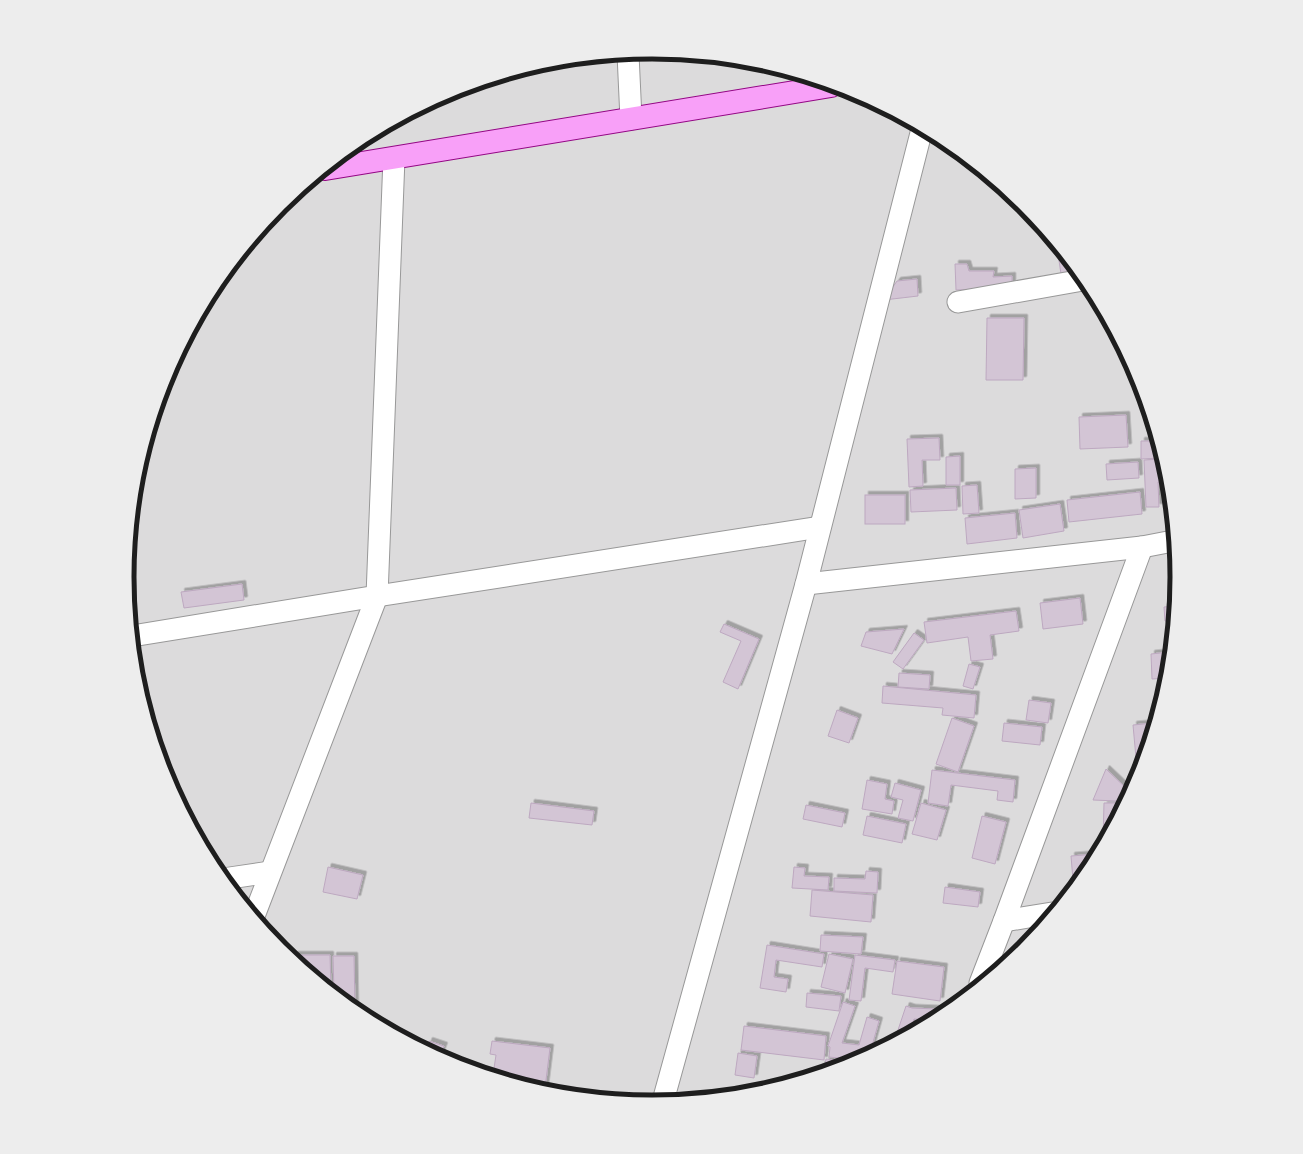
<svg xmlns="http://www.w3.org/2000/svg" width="1303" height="1154" font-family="Commissioner,sans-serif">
  <defs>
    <filter id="shadow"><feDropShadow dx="3.5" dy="-3.5" stdDeviation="0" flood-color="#0004"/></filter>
  </defs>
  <rect width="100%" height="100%" fill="#efe5ee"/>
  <circle fill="#dcdbdc" cx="651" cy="577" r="523"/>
  <g fill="#d3c5d5" stroke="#bda8c0" filter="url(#shadow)">
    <polygon points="1057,247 1072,266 1073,273 1061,274"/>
    <polygon points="955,264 967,264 969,271 994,271 993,277 1012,276 1012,287 956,290"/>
    <polygon points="917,279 918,296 884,300 897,281"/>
    <polygon points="987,318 1024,318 1023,380 986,380"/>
    <polygon points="1126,415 1128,447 1080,449 1079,417"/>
    <polygon points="939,438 940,460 922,460 923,486 909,487 907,439"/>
    <polygon points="1141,441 1153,441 1153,450 1159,450 1161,458 1141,459"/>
    <polygon points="960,456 960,485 946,485 946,457"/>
    <polygon points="1162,459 1167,482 1158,482 1159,507 1146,507 1144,460"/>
    <polygon points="1138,462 1139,478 1107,480 1106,464"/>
    <polygon points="1036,468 1036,498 1015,499 1015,469"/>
    <polygon points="977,485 979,513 963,514 962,486"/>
    <polygon points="956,488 957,510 911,512 910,490"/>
    <polygon points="1140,492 1142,514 1069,522 1067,500"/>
    <rect x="865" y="495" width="40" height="29"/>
    <polygon points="1060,504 1064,531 1023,538 1019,510"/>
    <polygon points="1015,513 1017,538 967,544 965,518"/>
    <polygon points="242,584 244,600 184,608 181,592"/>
    <polygon points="1080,598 1083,624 1043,629 1040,603"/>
    <polygon points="1174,606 1172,621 1165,621 1164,607"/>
    <polygon points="1016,611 1019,631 990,635 993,659 971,661 968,637 927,643 924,622"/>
    <polygon points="724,624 759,639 738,689 723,682 741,641 720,632"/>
    <polygon points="904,629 892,654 861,646 866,632"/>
    <polygon points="914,633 924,640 903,669 893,662"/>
    <polygon points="1169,652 1167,678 1152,679 1151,654"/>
    <polygon points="969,664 980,667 973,689 963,686"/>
    <polygon points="899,673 930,675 929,689 898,687"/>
    <polygon points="883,686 976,695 974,718 942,715 943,708 882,703"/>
    <polygon points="1029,700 1051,703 1048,723 1026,720"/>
    <polygon points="837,710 858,718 849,743 828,736"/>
    <polygon points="952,718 974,726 958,772 936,764"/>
    <polygon points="1004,723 1042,727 1040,745 1002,741"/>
    <polygon points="1153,723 1143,757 1136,758 1133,725"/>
    <polygon points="1106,769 1127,789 1131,789 1118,813 1117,801 1093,800"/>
    <polygon points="932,770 1015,780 1013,802 997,800 998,791 951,785 948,806 928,803"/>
    <polygon points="867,780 887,784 885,799 894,801 892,814 862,809"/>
    <polygon points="895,783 921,790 913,821 898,818 903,800 891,797"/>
    <polygon points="531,803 594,811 592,825 529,818"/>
    <polygon points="921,803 946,810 937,840 912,834"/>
    <polygon points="1104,803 1116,803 1116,817 1103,840"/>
    <polygon points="806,805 845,813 842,827 803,819"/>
    <polygon points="867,816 906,824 902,843 863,835"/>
    <polygon points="982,816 1006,822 995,864 972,858"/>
    <polygon points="1096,854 1088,869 1079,879 1073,880 1071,856"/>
    <polygon points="328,867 363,875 357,899 323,892"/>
    <polygon points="794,867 805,868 804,876 829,877 828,890 792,888"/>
    <polygon points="866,871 878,872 877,893 834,891 834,878 865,879"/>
    <polygon points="945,887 980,892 978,907 943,903"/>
    <polygon points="812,890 873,895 871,922 810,916"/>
    <polygon points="821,935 863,937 861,954 820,951"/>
    <polygon points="767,945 824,954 822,967 776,960 774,977 788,979 786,992 760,988"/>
    <polygon points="829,954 853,959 845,993 821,987"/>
    <polygon points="294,955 330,955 331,990 294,959"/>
    <polygon points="855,955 895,960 893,972 865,968 861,1001 849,1000"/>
    <polygon points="333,956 354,956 355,1009 334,992"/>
    <polygon points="897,961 944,967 940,1001 892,994"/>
    <polygon points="807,993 841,996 839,1011 806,1007"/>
    <polygon points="843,1002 855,1006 842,1043 859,1045 867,1017 879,1021 872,1046 880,1047 857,1060 829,1057 830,1047 828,1046"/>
    <polygon points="906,1006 912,1008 936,1009 936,1018 931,1020 914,1019 910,1031 895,1039"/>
    <polygon points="744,1026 826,1036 824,1060 741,1050"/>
    <polygon points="429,1041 444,1046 440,1056 426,1049"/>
    <polygon points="492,1041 550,1048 545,1088 528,1085 493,1075 496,1055 490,1054"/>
    <polygon points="738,1053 757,1056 754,1078 735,1075"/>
    <polygon points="826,1059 852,1062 820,1072 822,1064 825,1065"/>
    <polygon points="732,1090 752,1092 732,1094"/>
  </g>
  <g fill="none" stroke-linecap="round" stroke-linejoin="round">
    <defs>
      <g id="street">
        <polyline points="628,54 631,119"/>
        <polyline points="958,302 1083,280"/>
        <polyline points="806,584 1142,547 1173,541"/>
        <polyline points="132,636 377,596 820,527"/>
        <polyline points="223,879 270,872"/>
        <polyline points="254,916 377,596 394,158"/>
        <polyline points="1004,921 1052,913"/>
        <polyline points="980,983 1004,921 1142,547"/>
        <polyline points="663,1101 806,584 922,129"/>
      </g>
      <polyline id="primary" points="325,169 831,86"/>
    </defs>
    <use href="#street" stroke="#989898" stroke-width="23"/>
    <use href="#primary" stroke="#930684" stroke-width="24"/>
    <use href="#street" stroke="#fff" stroke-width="21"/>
    <use href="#primary" stroke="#f8a0f8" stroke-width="22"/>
  </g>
  <path d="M0 0H1303V1154H0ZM134 577a518 518 0 1 1 1036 0a518 518 0 1 1-1036 0Z" fill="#ededed" fill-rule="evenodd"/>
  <path fill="none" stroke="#1e1e1e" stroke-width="5" d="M134 577a518 518 0 1 1 1036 0a518 518 0 1 1-1036 0Z"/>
</svg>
